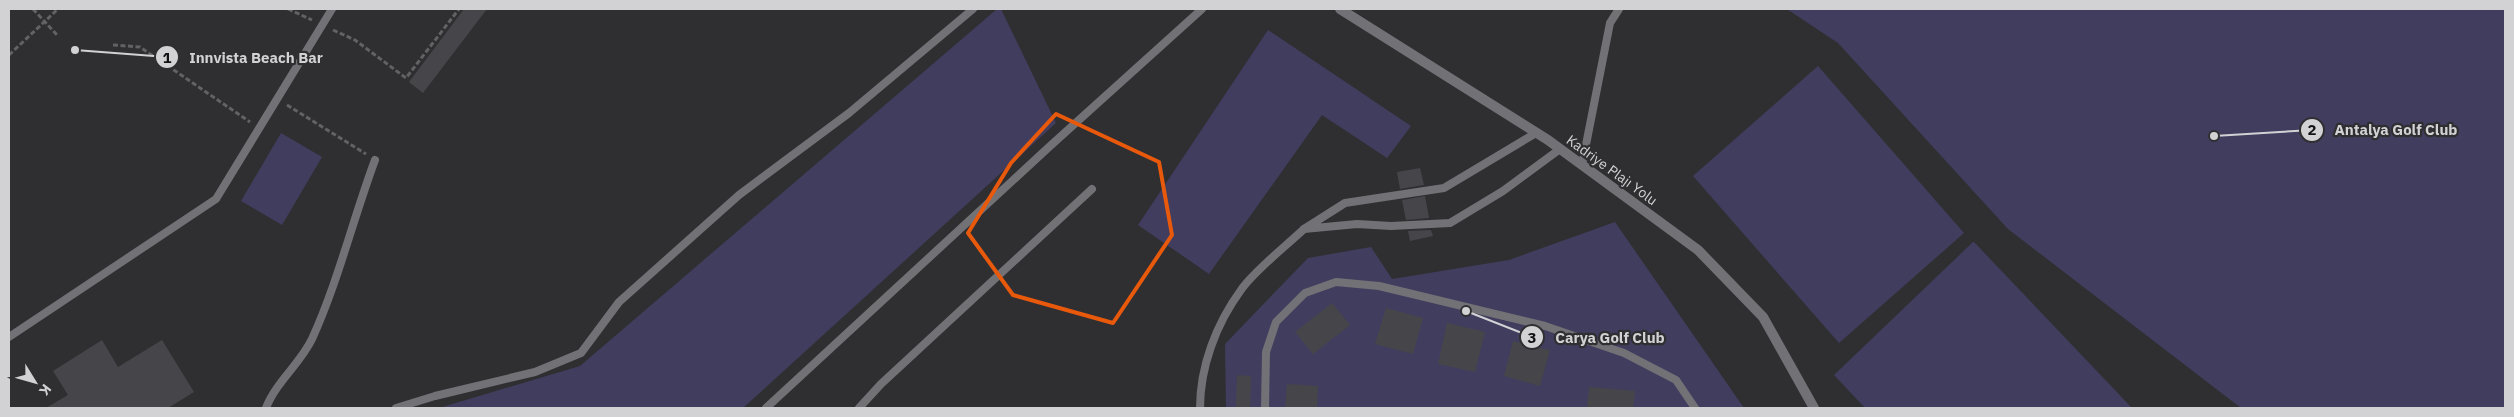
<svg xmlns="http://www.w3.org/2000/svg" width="2514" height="417" font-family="'IBM Plex Sans',sans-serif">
  <rect width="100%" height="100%" fill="#2f2f32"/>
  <g fill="#413d5e">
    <polygon points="997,9 1001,9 1056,123 743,408 439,408 580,366"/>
    <polygon points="1787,9 2505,9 2505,408 2241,408 2008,229 1838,43"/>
    <polygon points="1268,30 1411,126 1387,158 1322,115 1209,274 1138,225"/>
    <polygon points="1818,66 1964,233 1839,343 1693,176"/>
    <polygon points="281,133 322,157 282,225 241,201"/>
    <polygon points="1615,222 1744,408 1226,408 1225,344 1308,258 1371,247 1392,279 1509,260"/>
    <polygon points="1973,242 1974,242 2132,408 1865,408 1834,375"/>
  </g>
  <g fill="#46464a">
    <polygon points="464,9 487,9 423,93 409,82"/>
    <polygon points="1420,168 1424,185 1400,189 1397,172"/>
    <polygon points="1425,196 1429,218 1406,220 1402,200"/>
    <polygon points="1431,230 1433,236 1410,241 1408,231"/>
    <polygon points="1332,303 1350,325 1313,354 1295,332"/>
    <polygon points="1386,308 1423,318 1413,354 1375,344"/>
    <polygon points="1447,323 1485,332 1475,372 1438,364"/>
    <polygon points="102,340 118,367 162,340 194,392 168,408 46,408 68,395 53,371"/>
    <polygon points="1513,341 1550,350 1540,386 1504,376"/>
    <polygon points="1237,375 1251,376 1250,408 1236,408"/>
    <polygon points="1287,384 1318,386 1317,408 1285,408"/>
    <polygon points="1589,387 1635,391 1633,408 1587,408"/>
  </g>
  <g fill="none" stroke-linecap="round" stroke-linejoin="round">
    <g stroke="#626264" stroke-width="3" stroke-dasharray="5 2.5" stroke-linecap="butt">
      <polyline points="33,9 58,36"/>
      <polyline points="288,9 312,20"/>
      <polyline points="333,30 355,40 406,78 459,9"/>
      <polyline points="113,45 140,47 250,122"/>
      <polyline points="9,55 58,9"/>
      <polyline points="287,105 366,154"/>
    </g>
    <g stroke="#727176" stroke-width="8">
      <polyline points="1536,133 1444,188 1345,203 1304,229 1357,224 1391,226 1450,223 1503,191 1560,149"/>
      <polyline points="1582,165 1610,23 1619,9"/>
      <polyline points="9,337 216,199 332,9"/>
      <path d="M266,408C276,382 300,364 312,339C338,282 353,219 375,160"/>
      <polyline points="396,408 435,396 535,372 581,353 619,302 739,195 849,113 973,9"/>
      <polyline points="766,408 1049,147 1202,9"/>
      <polyline points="859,408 881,384 1092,189"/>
      <path d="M1200,408C1200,367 1216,324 1241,290C1254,271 1286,246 1304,229"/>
      <polyline points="1265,408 1266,352 1276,322 1305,293 1336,282 1379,286 1545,326 1624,353 1676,380 1695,408"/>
    </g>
    <polyline stroke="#727176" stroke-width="10" points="1340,9 1548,140 1698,250 1763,317 1814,408"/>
  </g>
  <path fill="none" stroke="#e8590c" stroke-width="4" stroke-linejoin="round" d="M1056,114L1159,162L1172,235L1113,323L1013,295L968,233L1011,163Z"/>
  <g text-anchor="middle" stroke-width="4.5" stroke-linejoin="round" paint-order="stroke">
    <g font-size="14" fill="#d2d2d4" stroke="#2f2f32">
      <text transform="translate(1612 170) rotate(36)" y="5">Kadriye Plajı Yolu</text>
    </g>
  </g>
  <path fill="none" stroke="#d2d2d4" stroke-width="2" d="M75 50L167 57M2214 136L2312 130M1466 311L1532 337"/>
  <g fill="#d2d2d4" stroke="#2f2f32" stroke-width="2">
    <circle cx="75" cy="50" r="5"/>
    <circle cx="2214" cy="136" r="5"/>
    <circle cx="1466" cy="311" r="5"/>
    <circle cx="167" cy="57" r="12"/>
    <circle cx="2312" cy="130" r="12"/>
    <circle cx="1532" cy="337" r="12"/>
  </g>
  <g font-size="15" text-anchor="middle" font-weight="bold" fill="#111">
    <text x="167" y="63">1</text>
    <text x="2312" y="135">2</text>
    <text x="1532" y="343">3</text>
  </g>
  <g font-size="15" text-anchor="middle" font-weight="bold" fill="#d2d2d4" stroke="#2f2f32" stroke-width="4.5" stroke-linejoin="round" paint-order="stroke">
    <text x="256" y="63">Innvista Beach Bar</text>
    <text x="2396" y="135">Antalya Golf Club</text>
    <text x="1610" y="343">Carya Golf Club</text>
  </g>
  <rect width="2514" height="417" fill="none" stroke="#d2d2d4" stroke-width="20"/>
  <g transform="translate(35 382) rotate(127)" stroke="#2f2f32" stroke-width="4" paint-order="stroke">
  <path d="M0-4L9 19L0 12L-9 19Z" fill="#d2d2d4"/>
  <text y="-8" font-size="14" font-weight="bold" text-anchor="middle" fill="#d2d2d4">K</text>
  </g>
</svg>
